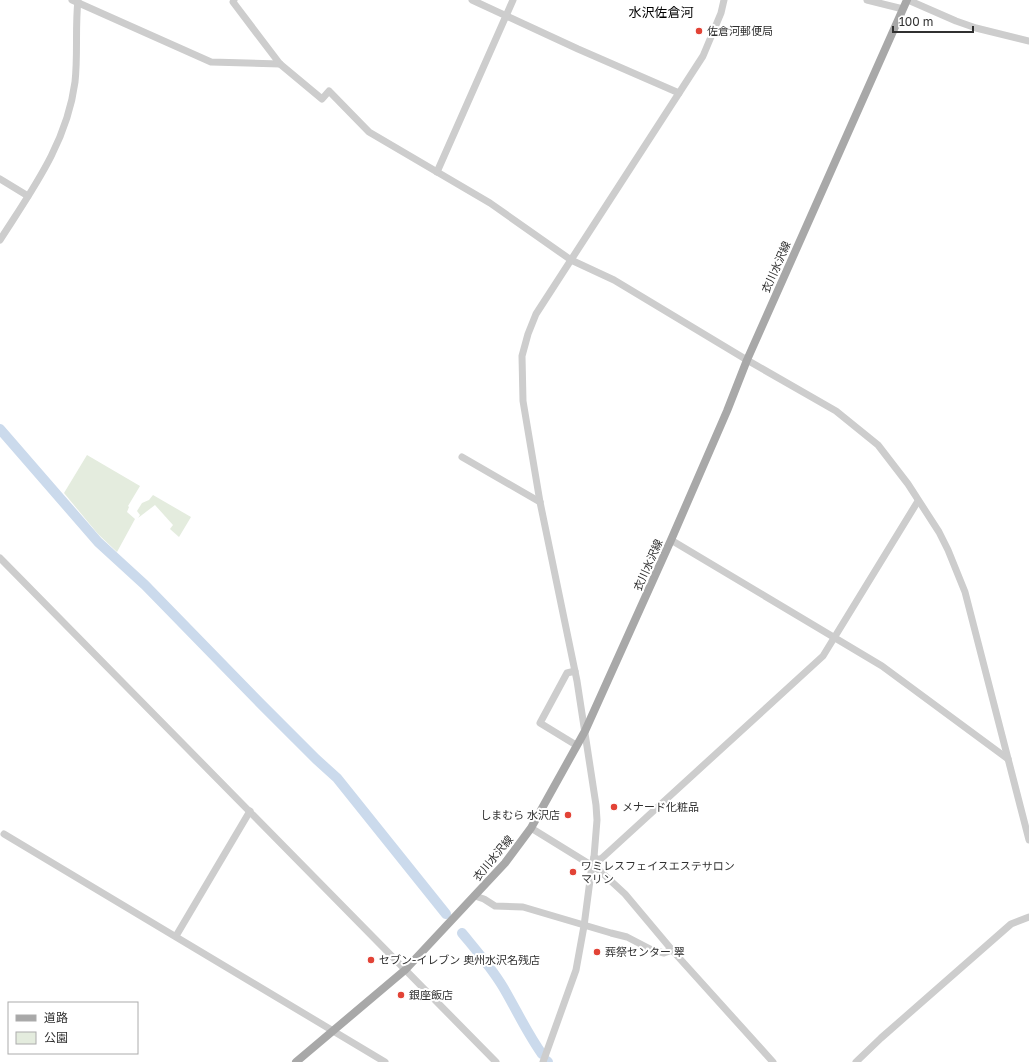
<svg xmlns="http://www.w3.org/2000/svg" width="1029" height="1062" font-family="'Golos Text','Noto Sans JP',sans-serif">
  <rect width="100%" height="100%" fill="#fff"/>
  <g fill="#e4ecde">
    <polygon points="87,455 140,486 128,506 129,507 127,512 135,519 117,552 98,534 64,493"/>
    <polygon points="153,495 191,517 179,537 170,529 173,525 155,505 138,518 140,515 137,511 142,503 149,500"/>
  </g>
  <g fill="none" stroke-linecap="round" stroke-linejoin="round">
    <g stroke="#cbdaec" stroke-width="10">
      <polyline points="0,429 98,542 145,585 261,704 316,759 337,778 446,914"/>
      <path d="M462,933C476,950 491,967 503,987C516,1009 527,1033 542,1054"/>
      <polyline points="547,1061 548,1062"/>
    </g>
    <g stroke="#cdcdcd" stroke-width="7">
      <polyline points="72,0 211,62 280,64"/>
      <polyline points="234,0 233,2 280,64 322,99 329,91 369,132 490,203 571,260 614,280 747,360 836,411 878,445 908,484 939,532 948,550 965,592 1029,840"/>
      <polyline points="472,0 578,49 679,93"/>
      <polyline points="867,0 903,9"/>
      <polyline points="908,0 956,21 976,28 1029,41"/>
      <polyline points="437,172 513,0"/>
      <polyline points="0,179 28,196"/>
      <path d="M0,240C32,190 67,143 75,82C78,55 75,27 78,0"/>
      <polyline points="462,457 540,502"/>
      <polyline points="671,540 882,666 1008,759"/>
      <polyline points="0,558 496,1062"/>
      <polyline points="575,671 567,673 540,723 576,745"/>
      <polyline points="531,828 599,870 625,894 672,950 773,1062"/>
      <polyline points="4,834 385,1062"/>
      <polyline points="594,857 599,860 602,858 823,656 918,501"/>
      <polyline points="475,896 484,899 495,906 523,907 611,933 627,937 652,950 664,953 672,950"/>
      <polyline points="176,936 250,811"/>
      <polyline points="543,1062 576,970 584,926 592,865 594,857 597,820 596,805 577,681 540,502 523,401 522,356 528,334 536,314 703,56 721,13 724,0"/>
      <polyline points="856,1062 881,1038 1011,924 1029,917"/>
    </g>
    <polyline stroke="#a8a8a8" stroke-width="8" points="296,1062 405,970 505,863 531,828 585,731 671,540 727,411 747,360 907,0"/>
  </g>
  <g fill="#e24336" stroke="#fff" stroke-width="1.5">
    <circle cx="699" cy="31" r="4"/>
    <circle cx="614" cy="807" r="4"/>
    <circle cx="568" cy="815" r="4"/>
    <circle cx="573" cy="872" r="4"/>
    <circle cx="597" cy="952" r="4"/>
    <circle cx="371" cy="960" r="4"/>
    <circle cx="401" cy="995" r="4"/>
  </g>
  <g text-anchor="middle" stroke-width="4" stroke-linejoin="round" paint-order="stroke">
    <g font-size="11" fill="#303030" stroke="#fff" text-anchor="start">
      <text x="707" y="35">佐倉河郵便局</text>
      <text x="622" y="811">メナード化粧品</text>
      <text x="560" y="819" text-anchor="end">しまむら 水沢店</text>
      <text x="581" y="870">ワミレスフェイスエステサロン<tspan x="581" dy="13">マリン</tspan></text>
      <text x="605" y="956">葬祭センター 翠</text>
      <text x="379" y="964">セブン-イレブン 奥州水沢名残店</text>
      <text x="409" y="999">銀座飯店</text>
    </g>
    <g font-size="11" fill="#303030" stroke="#fff">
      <text transform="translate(776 267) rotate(-66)" y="4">衣川水沢線</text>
      <text transform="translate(648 565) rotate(-66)" y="4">衣川水沢線</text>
      <text transform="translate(493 858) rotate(-50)" y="4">衣川水沢線</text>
    </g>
    <g font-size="13" fill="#000" stroke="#fff">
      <text x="661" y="17">水沢佐倉河</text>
    </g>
  </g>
  <rect x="8" y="1002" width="130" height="52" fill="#ffffff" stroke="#acacac"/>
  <rect x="16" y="1015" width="20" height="6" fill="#a8a8a8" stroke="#acacac"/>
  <text x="44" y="1022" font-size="12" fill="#303030">道路</text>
  <rect x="16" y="1032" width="20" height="12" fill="#e4ecde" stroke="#acacac"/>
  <text x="44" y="1042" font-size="12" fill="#303030">公園</text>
  <path d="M893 26v6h80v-6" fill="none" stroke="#303030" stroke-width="2"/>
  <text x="899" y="26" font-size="12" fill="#303030" stroke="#ffffff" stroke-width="3" paint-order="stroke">100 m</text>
</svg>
